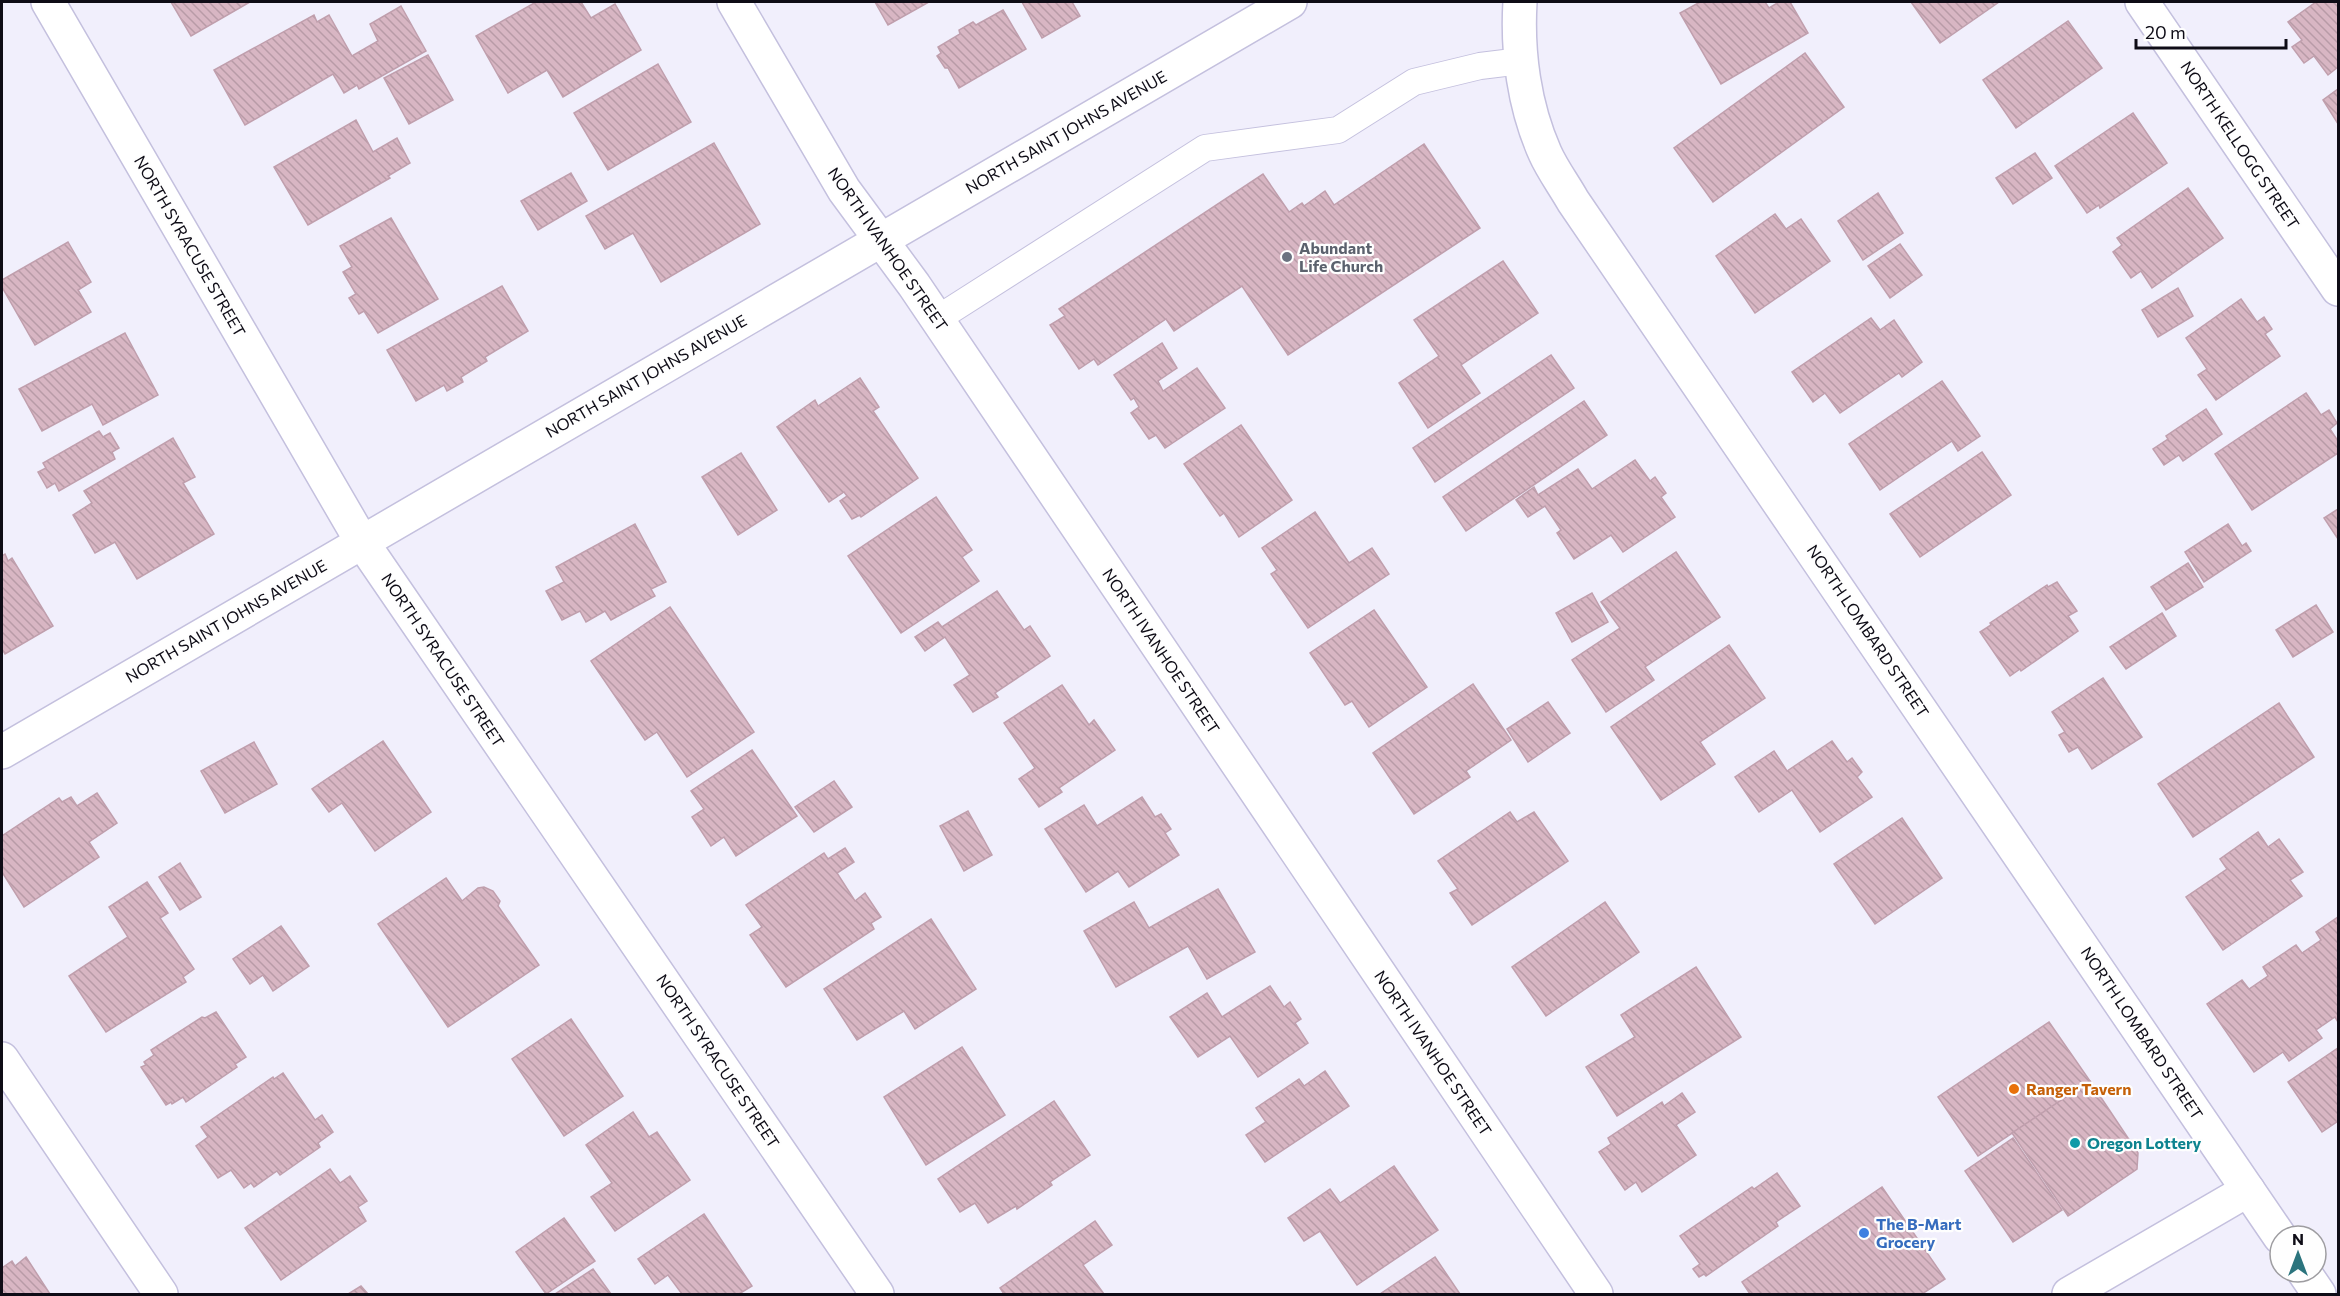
<svg xmlns="http://www.w3.org/2000/svg" width="2340" height="1296" font-family="Commissioner,sans-serif">
  <defs>
    <pattern id="building-back-hatch" width="6" height="6" patternUnits="userSpaceOnUse" patternTransform="scale(1.5)"><rect width="6" height="6" fill="#d8b6c3"/><path d="M-1 5l2 2M0 0l6 6M5-1l2 2" fill="none" stroke="#b89ba7"/></pattern>
  </defs>
  <rect width="100%" height="100%" fill="#f1effc"/>
  <g fill="url(#building-back-hatch)" stroke="#c09fad" stroke-width="1.5">
    <polygon points="171,2 250,2 191,36"/>
    <polygon points="536,2 581,2 591,18 615,4 641,50 563,97 547,70 508,93 476,36"/>
    <polygon points="875,2 929,2 888,25"/>
    <polygon points="1022,2 1072,2 1080,16 1042,38"/>
    <polygon points="1700,2 1765,2 1769,8 1779,2 1790,2 1808,33 1721,84 1680,13"/>
    <polygon points="1911,2 1999,2 1940,43"/>
    <polygon points="2316,2 2338,2 2338,67 2328,75 2314,56 2304,63 2292,47 2302,40 2288,22"/>
    <polygon points="401,6 426,51 359,89 357,85 344,93 333,74 245,125 214,70 314,15 317,22 329,15 352,56 378,41 370,24"/>
    <polygon points="1003,10 1026,49 959,88 948,68 945,68 937,56 941,53 938,47 960,34 959,30 973,22 976,25"/>
    <polygon points="2068,21 2102,68 2016,128 1983,80"/>
    <polygon points="1805,53 1844,107 1713,202 1674,148"/>
    <polygon points="428,55 453,100 409,124 384,78"/>
    <polygon points="658,64 691,122 608,170 574,113"/>
    <polygon points="2338,89 2338,124 2323,100"/>
    <polygon points="2133,113 2167,163 2100,208 2099,205 2087,213 2055,166"/>
    <polygon points="356,120 373,152 397,138 410,163 388,176 390,178 308,225 274,167"/>
    <polygon points="714,143 760,224 661,282 633,233 605,249 586,216"/>
    <polygon points="1424,144 1480,228 1288,355 1242,286 1174,331 1166,319 1098,365 1094,359 1079,369 1050,325 1065,316 1059,309 1263,174 1289,212 1302,203 1304,206 1325,191 1334,205"/>
    <polygon points="2035,153 2052,178 2013,204 1996,178"/>
    <polygon points="571,173 587,201 538,230 521,201"/>
    <polygon points="2188,188 2223,238 2152,288 2141,271 2131,278 2113,252 2122,245 2117,238"/>
    <polygon points="1878,193 1903,233 1863,260 1838,221"/>
    <polygon points="1775,214 1786,229 1801,219 1830,261 1755,313 1716,256"/>
    <polygon points="391,218 438,299 378,333 364,311 359,314 349,298 356,294 343,272 352,267 340,246"/>
    <polygon points="68,242 91,282 78,290 91,312 35,345 2,287 2,280"/>
    <polygon points="1900,244 1922,275 1890,298 1868,266"/>
    <polygon points="1503,261 1538,313 1461,365 1480,393 1428,428 1399,383 1439,356 1414,320"/>
    <polygon points="502,286 528,331 485,357 487,361 461,377 463,382 447,391 444,385 416,401 387,350"/>
    <polygon points="2178,288 2193,316 2158,337 2142,310"/>
    <polygon points="2241,299 2257,322 2264,317 2272,329 2265,334 2280,356 2216,400 2198,375 2207,369 2186,338"/>
    <polygon points="1871,318 1880,330 1894,320 1922,362 1902,377 1899,373 1840,413 1825,393 1813,402 1792,372"/>
    <polygon points="125,333 158,395 103,425 92,404 42,431 19,389"/>
    <polygon points="1162,343 1177,368 1158,381 1163,391 1197,368 1225,408 1165,448 1156,435 1149,439 1131,413 1139,407 1134,398 1131,400 1114,375"/>
    <polygon points="1551,355 1574,388 1435,482 1413,448"/>
    <polygon points="860,378 879,407 873,411 918,478 861,517 860,515 852,519 840,501 847,496 844,492 829,502 777,427 815,400 818,406"/>
    <polygon points="1942,381 1980,436 1958,451 1952,441 1880,490 1849,444"/>
    <polygon points="2306,393 2321,415 2329,410 2337,423 2330,429 2338,441 2338,453 2252,510 2215,454"/>
    <polygon points="1584,401 1607,435 1466,531 1443,497"/>
    <polygon points="2206,409 2222,434 2183,461 2179,455 2164,465 2153,449 2168,439 2166,436"/>
    <polygon points="1241,425 1292,500 1239,537 1224,513 1220,516 1184,464"/>
    <polygon points="99,431 103,437 110,433 119,448 112,452 115,459 59,491 55,483 47,488 38,472 46,468 43,463"/>
    <polygon points="173,438 195,477 183,483 214,534 137,579 115,542 95,553 73,515 92,503 84,491"/>
    <polygon points="1982,452 2011,495 1920,557 1890,514"/>
    <polygon points="741,453 777,510 738,535 702,477"/>
    <polygon points="1635,460 1650,481 1655,477 1666,493 1661,497 1675,517 1623,552 1611,535 1574,559 1557,533 1561,530 1545,506 1528,517 1516,500 1534,487 1538,495 1578,469 1592,489"/>
    <polygon points="936,497 972,550 962,557 979,581 901,633 848,556"/>
    <polygon points="2338,509 2338,539 2324,518"/>
    <polygon points="1315,512 1349,563 1372,548 1389,574 1308,628 1271,574 1277,570 1262,548"/>
    <polygon points="635,524 666,582 651,589 655,596 611,620 605,611 586,622 580,611 562,620 546,591 564,582 556,567"/>
    <polygon points="2228,524 2242,546 2246,543 2251,551 2204,582 2185,552"/>
    <polygon points="1676,552 1720,617 1645,667 1654,680 1606,712 1572,660 1620,628 1601,602"/>
    <polygon points="5,554 8,561 12,558 53,626 5,654 2,649 2,556"/>
    <polygon points="2188,563 2203,587 2166,610 2151,587"/>
    <polygon points="2057,582 2077,611 2068,616 2078,631 2021,671 2020,669 2010,676 1980,632 1991,625 1990,623 2047,585 2048,587"/>
    <polygon points="997,591 1024,630 1030,626 1050,656 995,693 998,697 973,712 954,685 970,675 945,637 925,651 915,637 938,622 942,627"/>
    <polygon points="1592,593 1608,622 1572,642 1556,613"/>
    <polygon points="2316,605 2333,632 2293,657 2276,630"/>
    <polygon points="670,607 754,732 687,777 657,732 645,740 591,661"/>
    <polygon points="1374,610 1427,687 1369,727 1352,701 1345,705 1310,653"/>
    <polygon points="2162,613 2176,636 2126,669 2110,647"/>
    <polygon points="1729,645 1765,698 1700,742 1715,764 1661,800 1611,727"/>
    <polygon points="2103,678 2142,737 2092,769 2078,747 2069,752 2059,735 2065,732 2052,712"/>
    <polygon points="1473,684 1511,740 1466,771 1470,777 1414,814 1373,753"/>
    <polygon points="1062,685 1089,725 1094,720 1115,750 1059,788 1062,792 1039,807 1019,779 1035,768 1004,723"/>
    <polygon points="1548,702 1570,733 1528,762 1507,729"/>
    <polygon points="2279,703 2314,757 2193,837 2158,784"/>
    <polygon points="383,741 431,812 375,851 342,803 329,812 312,789"/>
    <polygon points="1832,741 1847,762 1852,758 1862,772 1857,777 1872,797 1820,832 1792,790 1759,812 1735,777 1774,751 1787,771"/>
    <polygon points="254,742 277,784 225,813 201,771"/>
    <polygon points="752,750 797,816 736,856 724,837 711,846 692,817 704,809 691,791"/>
    <polygon points="834,781 852,807 814,832 795,807"/>
    <polygon points="97,793 117,823 89,842 99,857 24,907 2,872 2,836 59,798 62,802 71,797 77,806"/>
    <polygon points="1142,797 1155,817 1161,814 1171,829 1165,833 1179,855 1129,887 1118,871 1086,892 1045,829 1084,805 1097,826"/>
    <polygon points="968,811 992,855 964,871 940,826"/>
    <polygon points="1510,812 1517,822 1534,812 1568,861 1472,925 1450,893 1458,889 1438,861"/>
    <polygon points="1902,818 1942,878 1875,924 1834,864"/>
    <polygon points="2258,832 2268,847 2279,839 2303,872 2290,880 2302,896 2223,950 2186,897 2227,869 2220,859"/>
    <polygon points="845,848 854,862 837,873 855,901 865,893 881,917 871,923 874,929 786,987 750,935 762,927 746,905 824,853 828,859"/>
    <polygon points="180,863 201,897 180,910 159,877"/>
    <polygon points="446,878 462,901 478,888 484,887 493,891 500,901 498,906 539,965 448,1027 378,924"/>
    <polygon points="147,882 168,913 160,918 194,969 183,977 186,982 106,1032 69,976 128,937 109,907"/>
    <polygon points="1218,889 1255,952 1207,979 1188,946 1116,987 1084,931 1134,902 1149,928"/>
    <polygon points="1605,902 1639,952 1546,1016 1512,967"/>
    <polygon points="2338,917 2338,1022 2335,1017 2316,1030 2322,1038 2289,1061 2283,1052 2254,1072 2207,1004 2242,980 2249,989 2268,976 2263,967 2296,945 2302,953 2321,940 2316,932"/>
    <polygon points="931,919 976,989 915,1029 904,1011 857,1040 824,989"/>
    <polygon points="281,926 309,966 273,991 263,975 250,984 233,959"/>
    <polygon points="1696,967 1741,1037 1617,1116 1586,1067 1635,1037 1621,1015"/>
    <polygon points="1270,986 1284,1007 1290,1002 1301,1019 1295,1023 1308,1043 1258,1077 1230,1036 1198,1057 1170,1017 1207,993 1222,1017"/>
    <polygon points="216,1012 246,1057 235,1064 237,1067 186,1102 183,1097 172,1104 171,1102 166,1105 141,1067 146,1065 144,1062 154,1055 151,1050 202,1017 205,1018"/>
    <polygon points="571,1019 623,1096 564,1136 512,1059"/>
    <polygon points="2049,1022 2090,1081 1978,1156 1938,1097"/>
    <polygon points="962,1047 1005,1115 926,1165 884,1097"/>
    <polygon points="2338,1048 2338,1121 2322,1132 2288,1082"/>
    <polygon points="1325,1071 1349,1106 1265,1162 1246,1135 1266,1122 1256,1108 1299,1079 1304,1086"/>
    <polygon points="283,1073 315,1120 322,1115 333,1132 318,1143 320,1147 280,1175 277,1171 254,1187 251,1183 244,1188 231,1170 218,1178 196,1146 208,1137 201,1127 273,1077 274,1079"/>
    <polygon points="2090,1081 2138,1153 2137,1169 2068,1216 2012,1133"/>
    <polygon points="1682,1093 1695,1112 1676,1125 1696,1155 1642,1192 1636,1182 1625,1190 1599,1152 1611,1144 1608,1138 1662,1102 1664,1106"/>
    <polygon points="1054,1101 1090,1155 1050,1182 1052,1185 1017,1209 1016,1206 988,1223 975,1203 960,1212 938,1179"/>
    <polygon points="633,1112 649,1137 657,1132 690,1180 615,1231 591,1197 612,1183 586,1145"/>
    <polygon points="2013,1138 2062,1210 2013,1242 1965,1171"/>
    <polygon points="1394,1166 1438,1230 1357,1285 1320,1231 1304,1241 1288,1218 1330,1189 1340,1203"/>
    <polygon points="330,1169 340,1183 350,1176 367,1201 358,1207 366,1221 281,1280 245,1228"/>
    <polygon points="1777,1173 1800,1206 1776,1222 1778,1226 1706,1276 1704,1274 1699,1277 1693,1269 1700,1264 1680,1236 1752,1187 1754,1189"/>
    <polygon points="1882,1187 1945,1279 1922,1294 1750,1294 1742,1282"/>
    <polygon points="704,1214 752,1286 739,1294 682,1294 668,1275 655,1284 638,1259"/>
    <polygon points="564,1218 595,1261 546,1294 516,1252"/>
    <polygon points="1095,1221 1112,1245 1083,1265 1104,1294 1004,1294 1000,1288"/>
    <polygon points="26,1257 50,1294 2,1294 2,1268 12,1261 15,1266"/>
    <polygon points="1435,1257 1460,1294 1380,1294"/>
    <polygon points="593,1269 611,1294 555,1294"/>
    <polygon points="361,1286 368,1294 348,1294"/>
  </g>
  <g fill="none" stroke-linecap="round" stroke-linejoin="round">
    <defs>
      <polyline id="service" points="937,319 1205,148 1338,130 1414,82 1480,66 1521,61"/>
      <g id="minor">
        <polyline points="48,2 362,542 877,1294"/>
        <polyline points="734,2 844,190 914,285 1596,1294"/>
        <polyline points="2142,2 2338,289"/>
        <polyline points="2,752 1290,2"/>
        <polyline points="2,1059 161,1294"/>
        <polyline points="2069,1294 2248,1190"/>
      </g>
      <g id="secondary">
        <path d="M1520,2C1517,52 1524,106 1545,153C1552,169 1564,185 1573,201L2280,1237"/>
        <polyline points="2304,1272 2319,1294"/>
      </g>
    </defs>
    <use href="#service" stroke="#c4c0de" stroke-width="28"/>
    <use href="#minor" stroke="#c4c0de" stroke-width="36"/>
    <use href="#secondary" stroke="#c4c0de" stroke-width="36"/>
    <use href="#service" stroke="#fff" stroke-width="26"/>
    <use href="#minor" stroke="#fff" stroke-width="33"/>
    <use href="#secondary" stroke="#fff" stroke-width="33"/>
  </g>
  <circle fill="#6b7280" stroke="#fefefe" stroke-width="2" cx="1287" cy="257" r="6"/>
  <circle fill="#e8710a" stroke="#fefefe" stroke-width="2" cx="2014" cy="1089" r="6"/>
  <circle fill="#0f9aa8" stroke="#fefefe" stroke-width="2" cx="2075" cy="1143" r="6"/>
  <circle fill="#3f7fe0" stroke="#fefefe" stroke-width="2" cx="1864" cy="1233" r="6"/>
  <g text-anchor="middle" stroke-width="4.5" stroke-linejoin="round" paint-order="stroke">
    <g font-size="16" fill="#0e0c16" stroke="#fefefe">
      <text transform="translate(1066 132) rotate(-30)" y="6">NORTH SAINT JOHNS AVENUE</text>
      <text transform="translate(2240 145) rotate(56)" y="6">NORTH KELLOGG STREET</text>
      <text transform="translate(190 246) rotate(60)" y="6">NORTH SYRACUSE STREET</text>
      <text transform="translate(888 249) rotate(55)" y="6">NORTH IVANHOE STREET</text>
      <text transform="translate(646 376) rotate(-30)" y="6">NORTH SAINT JOHNS AVENUE</text>
      <text transform="translate(226 621) rotate(-30)" y="6">NORTH SAINT JOHNS AVENUE</text>
      <text transform="translate(1868 631) rotate(56)" y="6">NORTH LOMBARD STREET</text>
      <text transform="translate(1161 651) rotate(56)" y="6">NORTH IVANHOE STREET</text>
      <text transform="translate(443 660) rotate(56)" y="6">NORTH SYRACUSE STREET</text>
      <text transform="translate(2142 1033) rotate(56)" y="6">NORTH LOMBARD STREET</text>
      <text transform="translate(1433 1053) rotate(56)" y="6">NORTH IVANHOE STREET</text>
      <text transform="translate(718 1061) rotate(56)" y="6">NORTH SYRACUSE STREET</text>
    </g>
    <g font-size="16" font-weight="bold" fill="#5b616d" stroke="#fefefe" text-anchor="start">
      <text x="1299" y="254">Abundant<tspan x="1299" dy="18">Life Church</tspan></text>
    </g>
    <g font-size="16" font-weight="bold" fill="#c56008" stroke="#fefefe" text-anchor="start">
      <text x="2026" y="1095">Ranger Tavern</text>
    </g>
    <g font-size="16" font-weight="bold" fill="#0d838f" stroke="#fefefe" text-anchor="start">
      <text x="2087" y="1149">Oregon Lottery</text>
    </g>
    <g font-size="16" font-weight="bold" fill="#366cbe" stroke="#fefefe" text-anchor="start">
      <text x="1876" y="1230">The B-Mart<tspan x="1876" dy="18">Grocery</tspan></text>
    </g>
  </g>
  <rect width="2340" height="1296" fill="none" stroke="#0e0c16" stroke-width="6"/>
  <g transform="translate(2298 1254)"><circle r="28" fill="#fefefe" stroke="#9e9da1" stroke-width="1.5"/>
  <path d="M0-4.5L10 22L0 15L-10 22Z" fill="#2b747d"/>
  <text y="-9" font-size="16" font-weight="bold" text-anchor="middle" fill="#0e0c16">N</text>
  </g>
  <path d="M2136 39v9h150v-9" fill="none" stroke="#0e0c16" stroke-width="3"/>
  <text x="2145" y="39" font-size="18" fill="#0e0c16" stroke="#fefefe" stroke-width="4.5" paint-order="stroke">20 m</text>
</svg>
